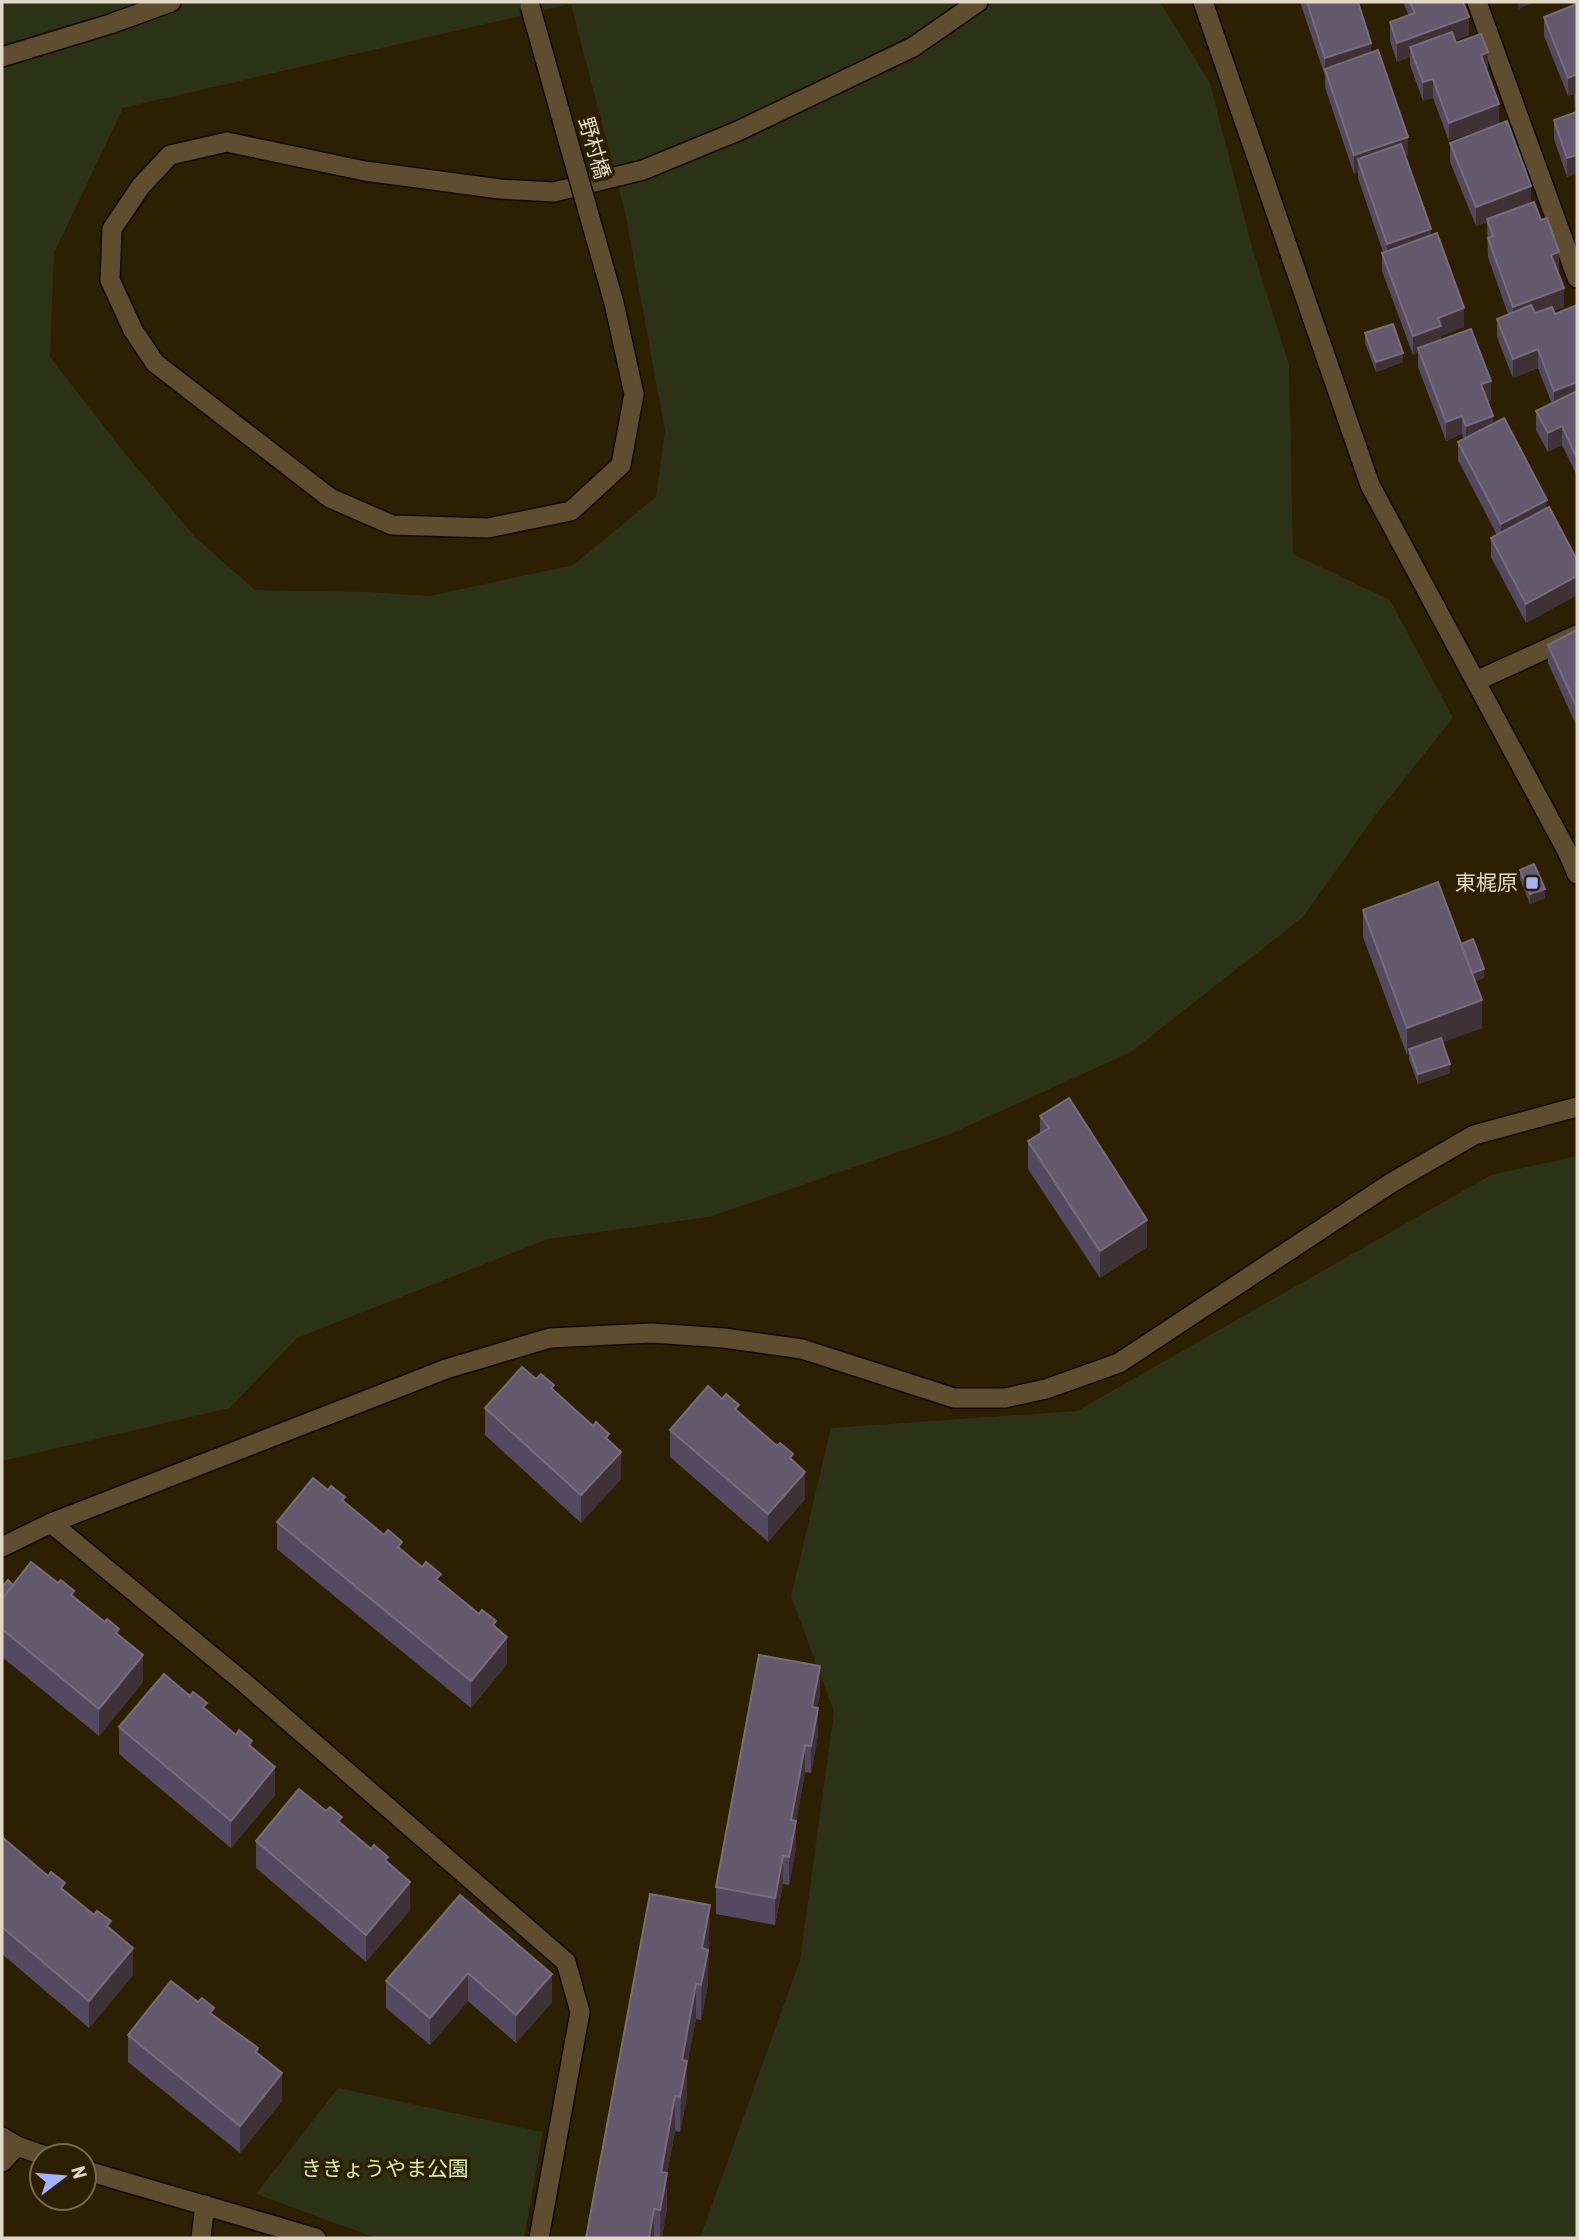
<svg xmlns="http://www.w3.org/2000/svg" width="1579" height="2240" font-family="'Roboto Condensed','Noto Sans JP',sans-serif">
  <rect width="100%" height="100%" fill="#2d1f01"/>
  <g fill="#2b3216" fill-rule="evenodd">
    <path d="M2,2H1160L1210,83L1251,244L1289,365L1293,554L1390,600L1453,718L1374,817L1303,917L1131,1052L948,1135L709,1217L548,1239L297,1338L230,1408L2,1461ZM571,4L625,212L665,431L656,497L573,565L429,596L369,592L255,590L196,538L127,456L50,357L54,253L123,108Z"/>
    <polygon points="1577,1156 1577,2238 700,2238 800,1960 834,1712 791,1596 831,1428 1077,1411 1491,1175"/>
    <polygon points="338,2088 543,2132 524,2238 376,2238 256,2194"/>
  </g>
  <g fill="none" stroke-linecap="round" stroke-linejoin="round">
    <defs>
      <g id="service">
        <polyline points="2,57 110,24 171,2"/>
        <polyline points="614,303 634,394 621,465 571,511 488,528 392,525 330,498 155,363 133,330 110,280 112,229 141,186 170,155 227,142 365,171 500,189 554,192 643,170 738,131 913,47 978,2"/>
        <polyline points="201,2238 205,2205"/>
      </g>
      <g id="minor">
        <polyline points="1477,2 1577,278"/>
        <polyline points="1476,681 1577,635"/>
        <polyline points="51,1523 247,1685 566,1962 580,2012 539,2238"/>
        <polyline points="2,2162 17,2146"/>
      </g>
      <g id="tertiary">
        <polyline points="1203,2 1370,485 1568,853 1577,874"/>
        <polyline points="2,1547 51,1523 446,1369 550,1338 652,1333 724,1338 802,1349 954,1398 1005,1398 1046,1389 1119,1363 1391,1183 1474,1135 1577,1107"/>
        <polyline points="2,2137 17,2146 45,2156"/>
        <polyline points="84,2170 316,2238"/>
      </g>
    </defs>
    <use href="#service" stroke="#130900" stroke-width="22"/>
    <use href="#minor" stroke="#130900" stroke-width="22"/>
    <use href="#tertiary" stroke="#130900" stroke-width="22"/>
    <use href="#service" stroke="#5e4e2f" stroke-width="19"/>
    <use href="#minor" stroke="#5e4e2f" stroke-width="19"/>
    <use href="#tertiary" stroke="#5e4e2f" stroke-width="19"/>
    <defs>
      <polyline id="service-bridge" points="530,6 614,303"/>
    </defs>
    <use href="#service-bridge" stroke="#130900" stroke-width="22" stroke-linecap="butt"/>
    <use href="#service-bridge" stroke="#5e4e2f" stroke-width="19"/>
  </g>
  <g fill="#554962">
    <polygon points="1300,2 1358,2 1371,53 1408,155 1405,156 1431,235 1464,327 1441,336 1441,340 1491,400 1488,401 1493,424 1547,508 1577,560 1577,595 1526,623 1491,557 1491,538 1497,535 1458,460 1458,442 1464,439 1462,434 1446,441 1418,367 1418,353 1413,355 1382,271 1382,253 1383,252 1358,178 1358,172 1354,174 1325,87 1325,76"/>
    <polygon points="1403,2 1463,2 1469,35 1455,40 1456,43 1488,71 1499,123 1449,141 1433,98 1423,101 1410,65 1410,57 1397,62 1390,41 1390,22 1409,16"/>
    <polygon points="1577,4 1577,173 1567,177 1554,139 1554,120 1575,113 1574,94 1568,96 1544,36 1544,17"/>
    <polygon points="1450,143 1531,203 1559,270 1557,271 1564,307 1554,310 1555,314 1577,305 1577,476 1562,445 1548,452 1536,430 1536,411 1552,404 1538,368 1513,378 1497,337 1497,319 1508,314 1488,257 1487,222 1476,226 1450,162"/>
    <polygon points="1365,333 1403,362 1376,372 1365,343"/>
    <polygon points="1577,630 1577,727 1548,663 1548,645"/>
    <polygon points="1520,870 1545,898 1530,904 1520,879"/>
    <polygon points="1363,910 1461,944 1484,978 1475,981 1482,1028 1442,1042 1450,1073 1418,1084 1409,1059 1409,1055 1407,1055 1363,937"/>
    <polygon points="1040,1116 1147,1247 1100,1278 1028,1169 1028,1141 1040,1133"/>
    <polygon points="536,1379 554,1391 609,1441 621,1479 581,1523 485,1435 485,1408"/>
    <polygon points="722,1399 739,1412 793,1461 805,1499 768,1542 670,1457 670,1430"/>
    <polygon points="328,1490 345,1503 441,1583 496,1628 507,1664 471,1708 277,1549 277,1522"/>
    <polygon points="13,1585 74,1597 119,1635 143,1682 99,1736 2,1657 2,1587"/>
    <polygon points="820,1694 817,1708 818,1735 811,1773 805,1772 796,1823 796,1848 789,1885 783,1884 775,1925 716,1914 716,1887"/>
    <polygon points="207,1710 252,1748 275,1795 231,1848 119,1754 119,1727"/>
    <polygon points="342,1824 388,1862 410,1910 366,1962 256,1868 256,1841"/>
    <polygon points="2,1830 5,1839 65,1891 111,1929 133,1975 89,2028 2,1954"/>
    <polygon points="460,1895 552,2002 516,2043 468,2001 430,2045 386,2008 386,1981"/>
    <polygon points="710,1941 708,1951 708,1985 701,2020 696,2019 687,2064 687,2096 680,2132 675,2131 667,2174 667,2208 662,2238 586,2238"/>
    <polygon points="214,2015 258,2054 282,2101 240,2153 128,2062 128,2035"/>
  </g>
  <g fill="#3e3236">
    <polygon points="1518,2 1535,2 1518,9"/>
    <polygon points="1469,17 1469,35 1414,56 1410,47 1410,57 1397,62 1397,43"/>
    <polygon points="1371,43 1371,62 1325,70 1325,58"/>
    <polygon points="1488,52 1488,71 1481,55"/>
    <polygon points="1577,74 1577,93 1568,96 1568,78"/>
    <polygon points="1433,79 1433,98 1423,101 1423,82"/>
    <polygon points="1499,104 1499,123 1449,141 1449,123"/>
    <polygon points="1408,137 1408,155 1362,171 1358,159 1358,172 1354,174 1354,155"/>
    <polygon points="1577,155 1577,173 1567,177 1567,158"/>
    <polygon points="1531,186 1531,204 1487,219 1487,222 1476,226 1476,207"/>
    <polygon points="1431,229 1431,248 1387,263 1387,244"/>
    <polygon points="1559,252 1559,270 1551,273 1551,255"/>
    <polygon points="1564,288 1564,307 1513,325 1513,307"/>
    <polygon points="1464,308 1464,327 1441,336 1441,345 1418,348 1418,353 1413,355 1413,336 1438,318"/>
    <polygon points="1538,349 1538,368 1513,378 1513,359"/>
    <polygon points="1403,353 1403,362 1376,372 1376,362"/>
    <polygon points="1491,381 1491,400 1481,403 1481,384"/>
    <polygon points="1577,382 1577,401 1554,410 1554,391"/>
    <polygon points="1462,416 1462,434 1446,441 1446,422"/>
    <polygon points="1493,416 1493,434 1466,444 1466,426"/>
    <polygon points="1562,426 1562,445 1548,452 1548,433"/>
    <polygon points="1547,500 1547,519 1501,543 1501,524"/>
    <polygon points="1577,576 1577,595 1526,623 1526,604"/>
    <polygon points="1545,889 1545,898 1530,904 1530,894"/>
    <polygon points="1484,969 1484,978 1469,984 1469,974"/>
    <polygon points="1482,1000 1482,1028 1411,1054 1409,1049 1409,1055 1407,1055 1407,1028"/>
    <polygon points="1450,1064 1450,1073 1418,1084 1418,1074"/>
    <polygon points="1147,1220 1147,1247 1100,1278 1100,1251"/>
    <polygon points="621,1452 621,1479 581,1523 581,1495"/>
    <polygon points="805,1472 805,1499 768,1542 768,1514"/>
    <polygon points="507,1637 507,1664 471,1708 471,1681"/>
    <polygon points="143,1655 143,1682 99,1736 99,1709"/>
    <polygon points="820,1666 820,1694 812,1734 812,1707"/>
    <polygon points="818,1708 818,1735 811,1773 811,1746"/>
    <polygon points="805,1745 805,1772 796,1823 796,1848 789,1885 789,1857 791,1820"/>
    <polygon points="275,1767 275,1795 231,1848 231,1821"/>
    <polygon points="783,1856 783,1884 775,1925 775,1898"/>
    <polygon points="410,1882 410,1910 366,1962 366,1935"/>
    <polygon points="710,1905 708,1985 701,2020 702,1948"/>
    <polygon points="133,1948 133,1975 89,2028 89,2001"/>
    <polygon points="468,1973 468,2001 430,2045 430,2018"/>
    <polygon points="552,1974 552,2002 516,2043 516,2015"/>
    <polygon points="696,1984 696,2019 687,2064 687,2096 680,2132 682,2060"/>
    <polygon points="282,2073 282,2101 240,2153 240,2126"/>
    <polygon points="675,2096 675,2131 667,2174 667,2208 662,2238 660,2238 661,2172"/>
    <polygon points="654,2209 654,2238 649,2238"/>
  </g>
  <g fill="#64586d" stroke="#776c7b" stroke-width="2">
    <polygon points="1307,2 1358,2 1371,43 1325,58"/>
    <polygon points="1410,2 1463,2 1469,17 1397,43 1390,22 1415,13"/>
    <polygon points="1577,4 1577,74 1568,78 1544,17"/>
    <polygon points="1452,32 1456,43 1481,34 1488,52 1481,55 1499,104 1449,123 1433,79 1423,82 1410,47"/>
    <polygon points="1378,50 1408,137 1354,155 1325,69"/>
    <polygon points="1577,112 1577,155 1567,158 1554,120"/>
    <polygon points="1507,121 1531,186 1476,207 1450,143"/>
    <polygon points="1401,144 1431,229 1387,244 1358,159"/>
    <polygon points="1534,202 1541,220 1547,218 1559,252 1551,255 1564,288 1513,307 1488,238 1493,236 1487,219"/>
    <polygon points="1437,233 1464,308 1438,318 1441,326 1413,336 1382,253"/>
    <polygon points="1531,305 1535,313 1552,307 1555,314 1577,305 1577,382 1554,391 1538,349 1513,359 1497,319"/>
    <polygon points="1393,324 1403,353 1376,362 1365,333"/>
    <polygon points="1471,329 1491,381 1481,384 1493,416 1466,426 1462,416 1446,422 1418,348"/>
    <polygon points="1577,391 1577,458 1562,426 1548,433 1536,411"/>
    <polygon points="1504,418 1547,500 1501,524 1458,442"/>
    <polygon points="1549,507 1577,560 1577,576 1526,604 1491,538"/>
    <polygon points="1577,630 1577,708 1548,645"/>
    <polygon points="1534,864 1545,889 1530,894 1520,870"/>
    <polygon points="1438,882 1482,1000 1407,1028 1363,910"/>
    <polygon points="1473,939 1484,969 1472,973 1461,944"/>
    <polygon points="1441,1038 1450,1064 1418,1074 1409,1049"/>
    <polygon points="1069,1098 1147,1220 1100,1251 1028,1141 1049,1128 1040,1116"/>
    <polygon points="522,1367 536,1379 541,1374 554,1385 551,1388 593,1426 596,1422 609,1434 606,1438 621,1452 581,1495 485,1408"/>
    <polygon points="708,1386 722,1399 726,1394 739,1405 735,1409 777,1446 780,1443 793,1454 790,1458 805,1472 768,1514 670,1430"/>
    <polygon points="313,1478 328,1490 331,1486 345,1497 342,1500 384,1535 388,1530 402,1542 398,1547 422,1567 426,1562 441,1574 436,1579 479,1614 482,1610 496,1621 493,1625 507,1637 471,1681 277,1522"/>
    <polygon points="31,1562 58,1583 61,1580 74,1591 71,1595 105,1622 107,1619 119,1629 116,1633 143,1655 99,1709 2,1629 2,1599"/>
    <polygon points="8,1580 13,1585 2,1599 2,1587"/>
    <polygon points="759,1655 820,1666 812,1707 818,1708 811,1746 805,1745 791,1820 796,1821 789,1857 783,1856 775,1898 716,1887"/>
    <polygon points="164,1674 190,1696 193,1692 207,1703 203,1707 236,1735 239,1730 252,1741 249,1745 275,1767 231,1821 119,1727"/>
    <polygon points="299,1789 326,1811 330,1807 342,1817 338,1821 371,1849 374,1845 388,1857 385,1860 410,1882 366,1935 256,1841"/>
    <polygon points="2,1837 48,1876 51,1872 65,1883 61,1888 94,1915 97,1911 111,1921 107,1926 133,1948 89,2001 2,1927"/>
    <polygon points="650,1894 710,1905 702,1948 708,1950 701,1985 696,1984 682,2060 687,2061 680,2097 675,2096 661,2172 667,2173 660,2210 654,2209 649,2238 586,2238"/>
    <polygon points="460,1895 552,1974 516,2015 468,1973 430,2018 386,1981"/>
    <polygon points="171,1981 198,2002 202,1998 214,2008 210,2013 258,2048 256,2052 282,2073 240,2126 128,2035"/>
  </g>
  <rect fill="#a3b2fd" stroke="#2d1f01" stroke-width="2.5" x="1525" y="876" width="14" height="14" rx="3.5"/>
  <g text-anchor="middle" stroke-width="7" stroke-linejoin="round" paint-order="stroke">
    <g font-size="21" fill="#e1d8c7" stroke="#2d1f01">
      <text transform="translate(594 148) rotate(74)" y="7">野村橋</text>
    </g>
    <g font-size="21" fill="#e1d8c7" stroke="#2d1f01" text-anchor="end">
      <text x="1518" y="890">東梶原</text>
    </g>
    <g font-size="21" fill="#dbeea2" stroke="#2d1f01">
      <text x="385" y="2176">ききょうやま公園</text>
    </g>
  </g>
  <rect width="1579" height="2240" fill="none" stroke="#e1d8c7" stroke-width="7"/>
  <g transform="translate(63 2177) rotate(74)"><circle r="33" fill="#2d1f01" stroke="#756950" stroke-width="2"/>
  <path d="M0-5L12 26L0 18L-12 26Z" fill="#a3b2fd"/>
  <text y="-10" font-size="19" font-weight="bold" text-anchor="middle" fill="#e1d8c7">N</text>
  </g>
</svg>
